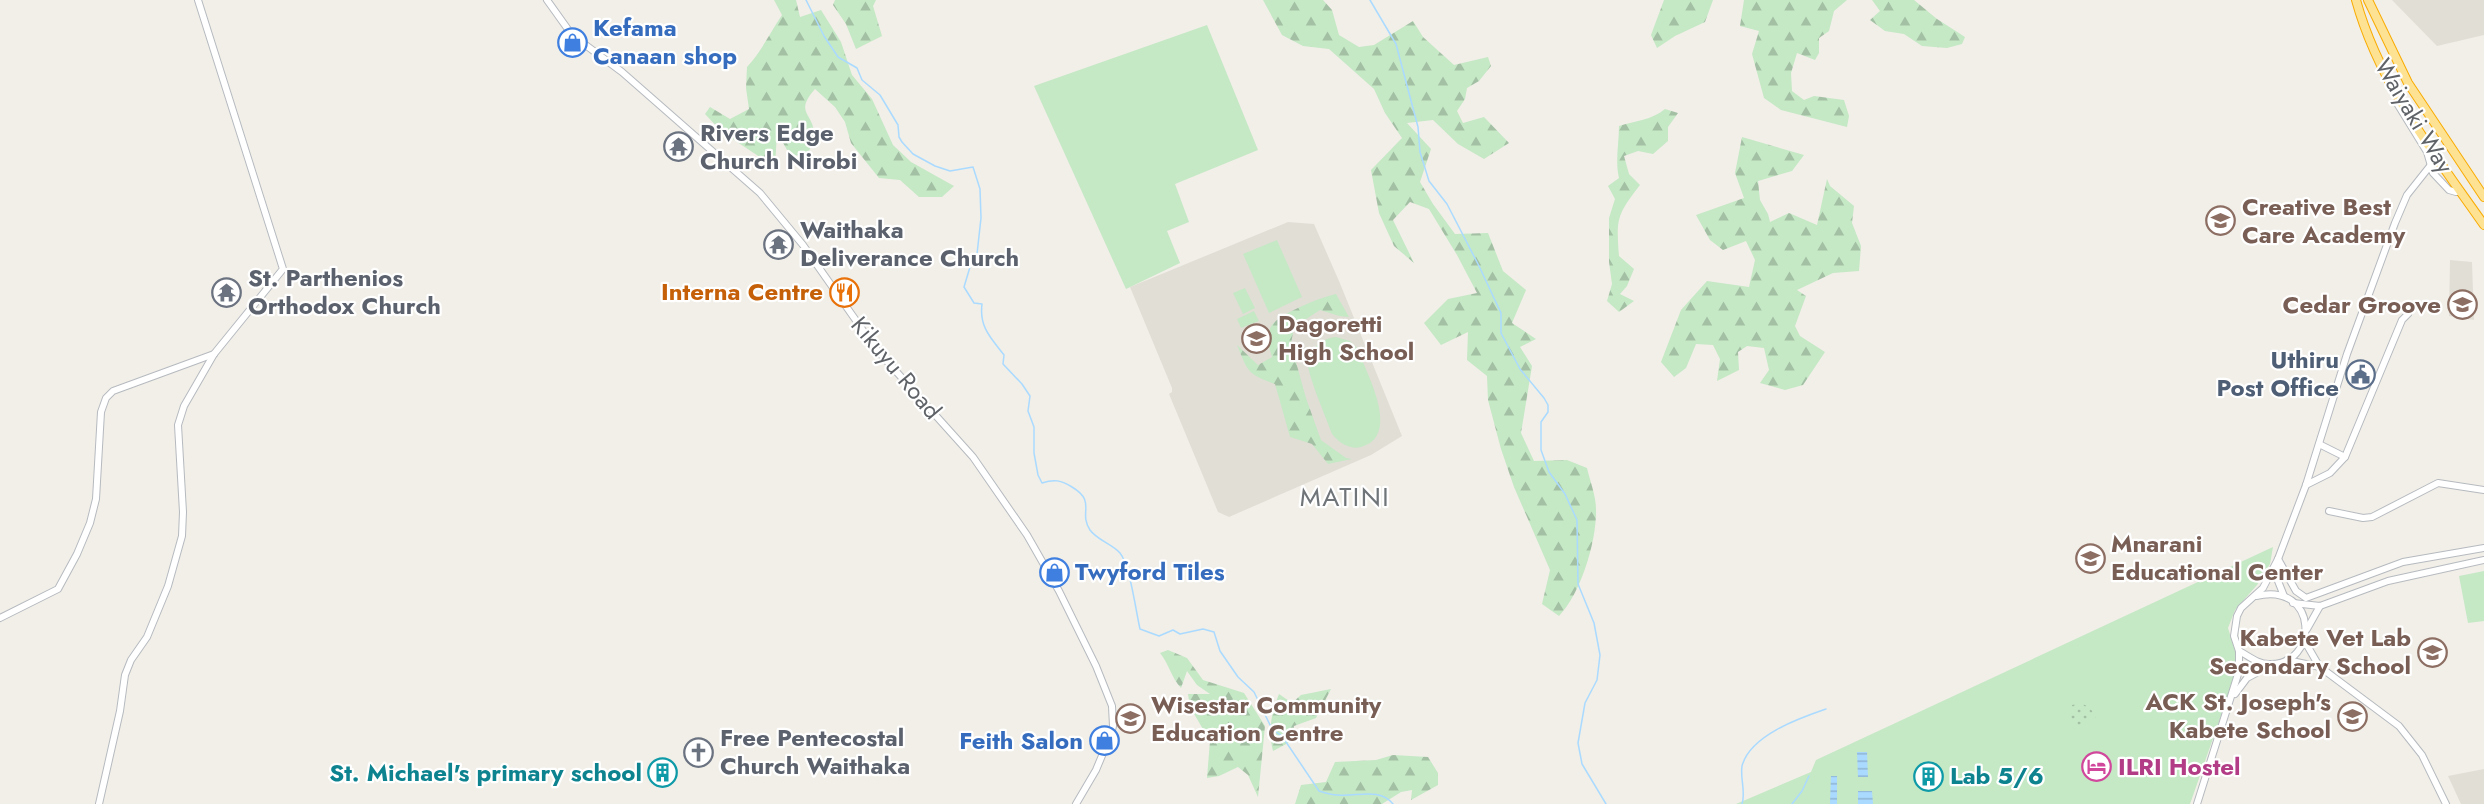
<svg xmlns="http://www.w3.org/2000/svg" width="2484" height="804" font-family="Jost,sans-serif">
  <defs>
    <pattern id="forest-firs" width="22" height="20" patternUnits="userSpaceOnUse" patternTransform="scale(1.5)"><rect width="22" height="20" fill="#c5e8c5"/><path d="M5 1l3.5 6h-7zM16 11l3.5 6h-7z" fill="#a3c0a4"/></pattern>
    <pattern id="park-dots" width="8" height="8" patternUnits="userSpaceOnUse" patternTransform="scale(1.5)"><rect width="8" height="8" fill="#c5e8c5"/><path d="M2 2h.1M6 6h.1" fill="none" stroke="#a3c0a4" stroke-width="1.8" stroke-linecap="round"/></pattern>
    <pattern id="water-rules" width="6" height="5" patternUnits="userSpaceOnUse" patternTransform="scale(1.5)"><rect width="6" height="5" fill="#aadaff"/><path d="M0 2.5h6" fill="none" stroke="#8eb4d2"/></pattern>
  </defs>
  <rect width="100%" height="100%" fill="#f1efe8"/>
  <g fill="#e1ded6">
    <polygon points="2392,0 2484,0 2484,35 2437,46"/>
    <polygon points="1288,222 1314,224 1339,281 1402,436 1371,455 1229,517 1218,512 1169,394 1172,392 1172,388 1130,287"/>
    <polygon points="2450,260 2472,262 2474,320 2449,316"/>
    <polygon points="2484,769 2484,804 2461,804 2448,776"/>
  </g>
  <g fill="#c5e8c5">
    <polygon points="1207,25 1258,150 1175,184 1189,222 1167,231 1180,263 1126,289 1034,86"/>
    <polygon points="1277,240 1302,297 1269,313 1243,254"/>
    <polygon points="1245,288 1255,308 1243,314 1233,293"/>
    <polygon points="1254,311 1259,321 1241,328 1237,319"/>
    <path d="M1336,337L1350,341L1357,348C1367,374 1402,436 1361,447C1350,450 1339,443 1332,434C1327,420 1308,376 1308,364C1308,349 1323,338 1336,337Z"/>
    <polygon points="2273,547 2270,564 2257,585 2235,610 2228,628 2237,657 2236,673 2190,804 1736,804 1811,772 1816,760"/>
    <polygon points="2484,571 2484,621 2468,623 2459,576"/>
  </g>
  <g fill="url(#forest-firs)">
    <path d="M774,0H796L800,17L821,10L841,42L852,75L872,99L893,145L911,162L954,186L942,197H919L900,180L879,178L851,143L845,122L835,107L815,89C794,113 813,113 814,133C814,139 810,147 809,152L791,157L777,132L775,167L722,132L705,114L710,107L730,119L749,109L746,88L747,67C762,51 769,34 782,15Z"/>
    <polygon points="835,0 876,0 873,6 882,36 856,49 846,24 833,5"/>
    <path d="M1263,0H1323L1332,10L1339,35L1359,47L1374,45L1413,21L1423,37L1454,65L1488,57L1491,66L1479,81L1467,88L1465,99L1457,111L1463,123L1484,117L1509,143L1484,159L1458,144L1433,120L1407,123L1431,149L1420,182L1433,204L1455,234L1488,233L1503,271L1526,290L1512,323L1536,339L1520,347L1532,366L1521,433L1534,461L1567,460L1587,468C1590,481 1596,496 1596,509C1597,540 1581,594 1559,616L1542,604L1550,570L1514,487L1501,449L1488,400L1487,376L1467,360L1468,332L1441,345L1424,323L1448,299L1477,293L1457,255L1429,209L1410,202L1393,220L1414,263L1394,246L1379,213L1371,170L1402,138L1385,113L1374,89L1329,49L1303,46L1282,35Z"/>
    <polygon points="1664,0 1713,0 1705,22 1675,36 1657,48 1651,35"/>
    <polygon points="1744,0 1847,0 1834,11 1829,31 1819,38 1819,53 1815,60 1797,53 1791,73 1792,91 1804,100 1814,96 1844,100 1849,116 1847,127 1781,110 1764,98 1752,54 1759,31 1740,26"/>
    <polygon points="1872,0 1914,0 1937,19 1965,37 1962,44 1947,48 1922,46 1904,34 1885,31 1870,20 1880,11"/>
    <path d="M1665,109L1678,113L1668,127V141L1653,154L1638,151L1624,156L1629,174L1640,185C1617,215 1616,218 1619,256L1634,269L1627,286L1620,294L1634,301L1619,312L1607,301L1612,284L1609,262V218L1615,199L1608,186L1619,178C1615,161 1619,143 1619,126C1635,121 1652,120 1665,109Z"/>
    <polygon points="1742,137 1804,155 1792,171 1758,181 1760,200 1768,214 1770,222 1789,213 1817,225 1827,179 1830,186 1854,206 1852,223 1861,246 1859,271 1833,273 1797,290 1806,296 1795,326 1800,336 1825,352 1803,385 1785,390 1760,383 1769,370 1764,348 1747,346 1738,352 1739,370 1717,381 1720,359 1713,345 1696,344 1686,368 1674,377 1661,362 1681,310 1707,281 1749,287 1755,260 1746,241 1723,250 1710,240 1696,215 1744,198 1735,173"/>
    <path d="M1336,294L1349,317L1339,316L1320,310L1294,327L1291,344L1306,398L1321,440L1346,458L1352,459L1328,464L1312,444L1290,437L1275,384C1247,374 1248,372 1237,345L1258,365L1272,357C1269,347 1265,335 1272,325C1281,313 1321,297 1336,294Z"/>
    <path d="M1168,650L1187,658L1203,680L1244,693L1265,726L1258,797L1248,775L1238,767L1219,776L1207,778L1210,741L1190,707L1188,694H1210L1197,685L1187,671L1181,688C1171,677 1169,664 1160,653Z"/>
    <path d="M1331,689L1316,718L1294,726L1292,741L1273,751C1268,731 1271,714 1279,694L1292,703L1301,695Z"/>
    <polygon points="1393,755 1428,757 1438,773 1438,785 1411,800 1412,790 1401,792 1382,804 1295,804 1301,785 1326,782 1335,762 1376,760"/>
  </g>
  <path fill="url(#park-dots)" d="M2077,704C2087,703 2092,709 2096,718L2076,730L2067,719L2072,705Z"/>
  <g fill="url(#water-rules)">
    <polygon points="1857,752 1867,752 1868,777 1858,777"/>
    <polygon points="1831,776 1837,776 1837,804 1830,804"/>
    <polygon points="1858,791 1872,791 1873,804 1858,804"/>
  </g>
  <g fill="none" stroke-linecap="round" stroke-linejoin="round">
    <g stroke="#aadaff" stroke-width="1.5">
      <path d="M806,0L824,36L838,57L857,68L862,80L880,95L898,125L899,137L902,142L913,154L935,166L950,171L973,167L980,189L981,218L977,254L970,267L964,287L974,303L982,304C979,327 991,338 1004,355L1003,364L1022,384L1030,396L1028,411L1034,427V453L1038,475L1042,483C1054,479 1061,480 1072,487C1097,502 1078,512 1090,530C1097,540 1112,544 1120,553C1130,565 1136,612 1140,629L1159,636L1173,630L1180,634L1203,629L1214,632L1220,651L1238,677L1254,692L1272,729L1282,736L1319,791C1325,793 1332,795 1338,795C1356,797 1380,787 1393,804"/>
      <polyline points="1370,0 1396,44 1418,127 1420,152 1429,181 1447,204 1479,266 1501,313 1501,333 1520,369 1544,398 1548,405 1548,412 1541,422 1541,450 1549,472 1565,494 1577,520 1578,584 1594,623 1600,655 1597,680 1585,703 1578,743 1582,764 1606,804"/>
      <path d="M1742,804C1746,792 1740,779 1742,766C1750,735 1800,718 1826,709"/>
      <polyline points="1792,804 1802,791 1809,776"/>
    </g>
    <defs>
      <g id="secondary">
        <polyline points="547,0 572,35 622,72 760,193 803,245 876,349 973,457 1027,535 1059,591 1096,666 1112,706 1113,726 1111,734 1096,770 1076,804"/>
        <polyline points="2398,105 2427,152 2433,173 2449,190 2456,192 2460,191"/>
        <polyline points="2319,444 2345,457"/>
        <polyline points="2306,485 2330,473 2345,457 2402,320 2408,314"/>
        <polyline points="2329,511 2363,518 2372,517 2438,483 2484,490"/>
        <polyline points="2278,559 2296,591 2306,598 2403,562 2484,548"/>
        <polyline points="2278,562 2278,581 2284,596"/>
        <polyline points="2293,603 2320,606 2388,581 2484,560"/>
        <polyline points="0,618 58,589 77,554 90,523 96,499 101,412 106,398 113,391 214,354"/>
        <polyline points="2307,629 2320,606"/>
        <polyline points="2304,640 2319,666"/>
        <path d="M2239,651C2249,656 2257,664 2269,664C2320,666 2319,581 2256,596"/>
        <polyline points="2287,660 2320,667 2399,726 2422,755 2446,804"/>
        <polyline points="2235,694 2247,678 2271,665"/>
        <polyline points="99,804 120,711 125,675 131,660 147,637 168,586 182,536 183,512 178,425 184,406 214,354 283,269 198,0"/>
        <polyline points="2197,804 2239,671 2239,651 2234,636 2237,616 2241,608 2263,588 2278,559 2306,485 2347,354 2395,223 2407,195 2430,166"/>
      </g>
      <g id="highway">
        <path d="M2356,0C2379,84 2435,155 2484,225"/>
        <polyline points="2368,0 2408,83 2484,197"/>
      </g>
    </defs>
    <use href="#secondary" stroke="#b6babf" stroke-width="8"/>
    <use href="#highway" stroke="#f9ab00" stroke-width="10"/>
    <use href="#secondary" stroke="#fff" stroke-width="6"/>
    <use href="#highway" stroke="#fde293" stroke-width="8"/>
  </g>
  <defs>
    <symbol id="shop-ring" viewBox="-11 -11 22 22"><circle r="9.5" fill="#fff" stroke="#3f7fe0" stroke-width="1.5"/><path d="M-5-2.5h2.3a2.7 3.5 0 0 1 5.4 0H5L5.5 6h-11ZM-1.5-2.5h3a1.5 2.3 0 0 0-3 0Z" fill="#3f7fe0"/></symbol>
    <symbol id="temple-ring" viewBox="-11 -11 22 22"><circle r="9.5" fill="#fff" stroke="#6b7280" stroke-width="1.5"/><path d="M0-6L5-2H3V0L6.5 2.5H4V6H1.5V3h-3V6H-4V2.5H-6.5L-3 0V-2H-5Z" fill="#6b7280"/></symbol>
    <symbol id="school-ring" viewBox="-11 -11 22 22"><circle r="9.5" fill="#fff" stroke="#8d6e63" stroke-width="1.5"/><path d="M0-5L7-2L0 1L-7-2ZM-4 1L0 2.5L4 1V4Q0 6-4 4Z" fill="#8d6e63"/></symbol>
    <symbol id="restaurant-ring" viewBox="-11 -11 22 22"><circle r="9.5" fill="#fff" stroke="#e8710a" stroke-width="1.5"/><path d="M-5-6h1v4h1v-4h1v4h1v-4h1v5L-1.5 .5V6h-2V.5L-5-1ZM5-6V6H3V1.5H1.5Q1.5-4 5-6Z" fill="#e8710a"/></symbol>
    <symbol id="civic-ring" viewBox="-11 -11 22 22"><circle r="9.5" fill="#fff" stroke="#5c6f8a" stroke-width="1.5"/><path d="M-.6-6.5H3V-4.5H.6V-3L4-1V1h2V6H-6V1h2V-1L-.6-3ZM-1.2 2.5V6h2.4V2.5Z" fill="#5c6f8a"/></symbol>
    <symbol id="church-ring" viewBox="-11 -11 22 22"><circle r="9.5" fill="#fff" stroke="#6b7280" stroke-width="1.5"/><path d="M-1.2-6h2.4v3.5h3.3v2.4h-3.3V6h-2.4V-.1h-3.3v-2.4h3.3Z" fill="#6b7280"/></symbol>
    <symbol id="hotel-ring" viewBox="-11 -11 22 22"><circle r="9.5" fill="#fff" stroke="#d1479c" stroke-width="1.5"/><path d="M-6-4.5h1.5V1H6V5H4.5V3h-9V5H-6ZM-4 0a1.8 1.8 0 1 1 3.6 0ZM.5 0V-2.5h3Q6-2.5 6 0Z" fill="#d1479c"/></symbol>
    <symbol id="building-ring" viewBox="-11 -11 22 22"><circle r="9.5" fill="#fff" stroke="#0f9aa8" stroke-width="1.5"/><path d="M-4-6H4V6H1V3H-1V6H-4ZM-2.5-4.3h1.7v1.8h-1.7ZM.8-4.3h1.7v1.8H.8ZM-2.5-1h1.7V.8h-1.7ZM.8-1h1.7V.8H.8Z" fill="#0f9aa8"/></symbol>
  </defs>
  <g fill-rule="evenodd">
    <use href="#shop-ring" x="556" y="26" width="33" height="33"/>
    <use href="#temple-ring" x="662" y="130" width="33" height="33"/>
    <use href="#school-ring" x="2204" y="204" width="33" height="33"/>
    <use href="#temple-ring" x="762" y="228" width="33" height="33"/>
    <use href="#temple-ring" x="210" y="276" width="33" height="33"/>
    <use href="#restaurant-ring" x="828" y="276" width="33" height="33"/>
    <use href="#school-ring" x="2446" y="288" width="33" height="33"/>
    <use href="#school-ring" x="1240" y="322" width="33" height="33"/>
    <use href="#civic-ring" x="2344" y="358" width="33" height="33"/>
    <use href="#school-ring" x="2074" y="542" width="33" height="33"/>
    <use href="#shop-ring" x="1038" y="556" width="33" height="33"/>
    <use href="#school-ring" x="2416" y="636" width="33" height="33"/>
    <use href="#school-ring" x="2336" y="700" width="33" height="33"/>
    <use href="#school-ring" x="1114" y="702" width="33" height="33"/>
    <use href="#shop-ring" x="1088" y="724" width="33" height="33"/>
    <use href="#church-ring" x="682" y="736" width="33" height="33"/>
    <use href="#hotel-ring" x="2080" y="750" width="33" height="33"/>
    <use href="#building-ring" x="646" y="756" width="33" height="33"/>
    <use href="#building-ring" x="1912" y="760" width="33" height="33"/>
  </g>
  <g text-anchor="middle" stroke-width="4.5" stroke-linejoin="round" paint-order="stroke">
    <g font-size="24" font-weight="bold" fill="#366cbe" stroke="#fff" text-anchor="start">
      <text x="593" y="36">Kefama<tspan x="593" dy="28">Canaan shop</tspan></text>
      <text x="1075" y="580">Twyford Tiles</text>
      <text x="1083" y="749" text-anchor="end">Feith Salon</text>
    </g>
    <g font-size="24" fill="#5f6368" stroke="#fff">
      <text transform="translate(2414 116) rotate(59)" y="8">Waiyaki Way</text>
      <text transform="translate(896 368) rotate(50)" y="8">Kikuyu Road</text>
    </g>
    <g font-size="24" font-weight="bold" fill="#5b616d" stroke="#fff" text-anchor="start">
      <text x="700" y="141">Rivers Edge<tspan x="700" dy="28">Church Nirobi</tspan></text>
      <text x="800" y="238">Waithaka<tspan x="800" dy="28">Deliverance Church</tspan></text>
      <text x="248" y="286">St. Parthenios<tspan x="248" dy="28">Orthodox Church</tspan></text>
      <text x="720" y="746">Free Pentecostal<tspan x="720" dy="28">Church Waithaka</tspan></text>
    </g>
    <g font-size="24" font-weight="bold" fill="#785e54" stroke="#fff" text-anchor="start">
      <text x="2242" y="215">Creative Best<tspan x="2242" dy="28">Care Academy</tspan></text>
      <text x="2441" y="313" text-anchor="end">Cedar Groove</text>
      <text x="1278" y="332">Dagoretti<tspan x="1278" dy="28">High School</tspan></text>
      <text x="2111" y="552">Mnarani<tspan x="2111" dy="28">Educational Center</tspan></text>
      <text x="2411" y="646" text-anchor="end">Kabete Vet Lab<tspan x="2411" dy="28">Secondary School</tspan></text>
      <text x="2331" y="710" text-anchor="end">ACK St. Joseph's<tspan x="2331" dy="28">Kabete School</tspan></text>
      <text x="1151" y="713">Wisestar Community<tspan x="1151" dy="28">Education Centre</tspan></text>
    </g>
    <g font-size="24" font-weight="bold" fill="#c56008" stroke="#fff" text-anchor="end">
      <text x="823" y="300">Interna Centre</text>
    </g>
    <g font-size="24" font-weight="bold" fill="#4e5e75" stroke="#fff" text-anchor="end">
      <text x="2339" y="368">Uthiru<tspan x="2339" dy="28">Post Office</tspan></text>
    </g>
    <g font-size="24" font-weight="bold" fill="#b23c85" stroke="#fff" text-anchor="start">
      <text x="2118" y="775">ILRI Hostel</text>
    </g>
    <g font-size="24" font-weight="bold" fill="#0d838f" stroke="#fff" text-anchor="end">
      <text x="642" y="781">St. Michael's primary school</text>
      <text x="1950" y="784" text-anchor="start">Lab 5/6</text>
    </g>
    <g font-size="26" letter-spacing="1.5" fill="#70757a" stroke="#fff">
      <text x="1345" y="506">MATINI</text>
    </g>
  </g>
</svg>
